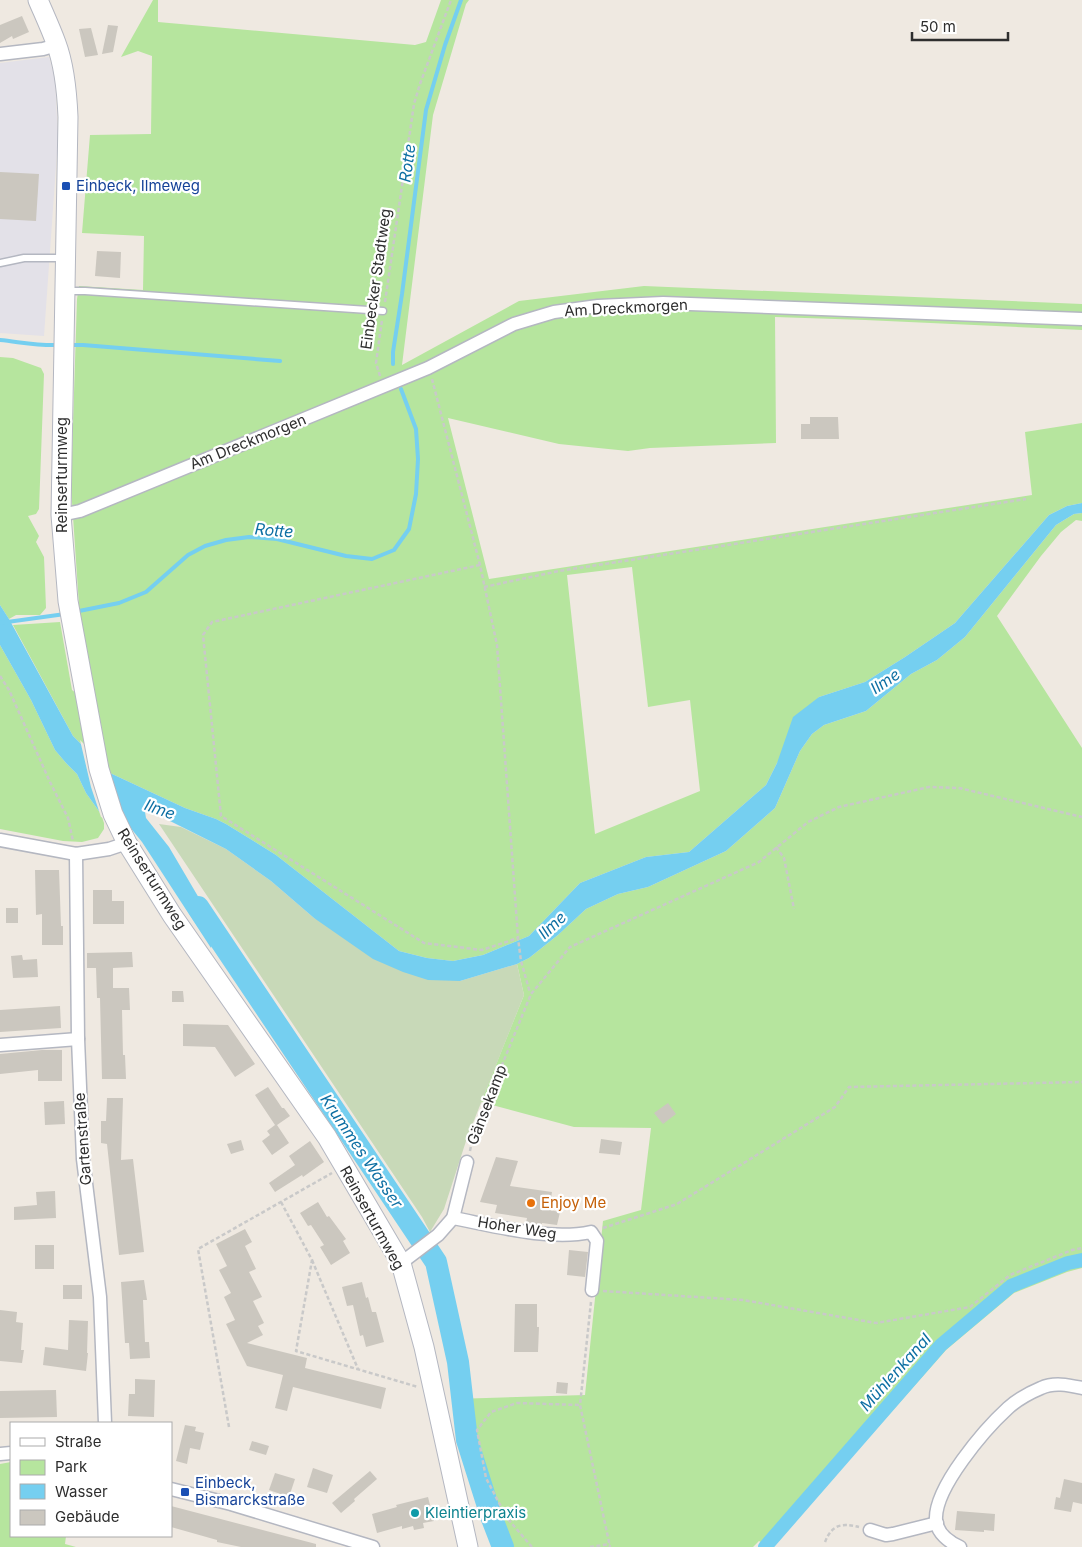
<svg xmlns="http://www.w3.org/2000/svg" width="1082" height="1547" font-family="Inter,sans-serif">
  <rect width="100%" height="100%" fill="#efe9e1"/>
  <polygon fill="#e3e1e8" points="49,57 55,79 58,138 44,336 0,333 0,63"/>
  <g fill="#b6e59e" fill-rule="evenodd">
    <path d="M153,0H158V22L415,45L426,42L441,0H469L466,4L433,115L402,365L519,301L644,286L1082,304V330L865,320L775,317L776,443L650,448L628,451L559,444L448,418L489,579L1032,495L1025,432L1082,423V503L1067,506L1049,515L955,623L905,657L865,682L819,697L777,763L766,785L689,852L646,857L580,883L529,936L483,955L453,961L427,958L399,951L276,855L226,824L216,819L185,808L110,773L73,736L13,625L60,622L72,690L96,709L80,620L71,487L77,299L79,286L143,290L144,236L82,233L90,135L151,134L152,56L138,51L121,57ZM632,567L648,707L690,700L700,791L595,834L567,575Z"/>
    <polygon points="0,357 13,358 41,368 44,374 39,509 36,514 28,516 39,536 36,542 44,557 46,608 40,615 16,615 9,619 0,605"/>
    <polygon points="1082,513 1082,521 1076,520 1061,532 1041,556 997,616 1082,748 1082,1268 1067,1272 1014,1293 946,1350 772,1547 769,1547 759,1541 753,1547 496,1547 486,1521 461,1441 454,1399 585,1395 603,1221 641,1210 651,1128 574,1127 481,1102 524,995 517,964 529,958 558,935 586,909 618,894 648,887 726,851 775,808 800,751 812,734 824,725 866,711 911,674 937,660 965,637 1056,525 1074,514"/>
    <polygon points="0,645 31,700 55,750 66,763 77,774 86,793 101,814 104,823 104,829 98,838 82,842 63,841 0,829"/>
    <polygon points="11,1462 11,1536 66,1536 65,1544 76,1547 0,1547 0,1464"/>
  </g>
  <polygon fill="#c8d9b8" points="159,824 181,827 226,849 271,881 314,918 460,981 517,964 524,995 467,1138 444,1209 430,1232 422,1217"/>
  <polygon fill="#75cff0" points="1082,503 1082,513 1074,514 1056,525 965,637 937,660 911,674 866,711 824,725 812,734 800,751 775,808 726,851 648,887 618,894 586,909 558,935 529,958 517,964 460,981 428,980 403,972 373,959 314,918 271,881 226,849 150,811 145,812 146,818 169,847 216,927 211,948 142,842 129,826 101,814 86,793 77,774 66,763 55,750 31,700 0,645 0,605 9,619 73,736 110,773 185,808 216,819 226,824 276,855 399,951 427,958 453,961 483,955 529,936 580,883 646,857 689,852 766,785 777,763 793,717 819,697 865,682 905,657 955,623 1049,515 1067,506"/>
  <polygon fill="#efe9e1" points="80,740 109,769 118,800 131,831 101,817 91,787"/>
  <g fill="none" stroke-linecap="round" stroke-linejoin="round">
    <g stroke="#75cff0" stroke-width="4">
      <path d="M0,340C20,342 39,346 58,345"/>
      <polyline points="70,345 83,345 280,361"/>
      <polyline points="393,364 393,352 402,294 426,110 445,45 461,0"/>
      <polyline points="74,612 119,603 146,592 188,555 205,546 226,540 249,537 277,539 346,556 372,559 394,550 409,529 416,494 418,459 416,429 401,389"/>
      <polyline points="0,623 65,614"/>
    </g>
    <polyline stroke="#75cff0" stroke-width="14" points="765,1547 941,1345 1011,1286 1068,1263 1082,1260"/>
    <polyline stroke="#75cff0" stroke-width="22" points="198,907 436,1262 458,1362 467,1440 491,1516 503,1547"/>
  </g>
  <g fill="#cbc7bf">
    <polygon points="22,16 29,32 13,39 12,36 0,43 0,25"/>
    <polygon points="108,25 118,26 113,52 102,54"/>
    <polygon points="91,28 98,55 85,57 79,29"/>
    <polygon points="0,172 39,174 36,221 0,219"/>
    <polygon points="97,251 121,252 120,278 95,276"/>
    <polygon points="810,417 838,417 839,439 801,439 801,424 810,424"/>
    <polygon points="35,870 59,870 61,926 63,926 63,945 42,945 42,914 36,915"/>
    <polygon points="93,890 112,890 112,901 124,901 124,924 93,924"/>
    <rect x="6" y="908" width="12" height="15"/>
    <polygon points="132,952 133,967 113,968 113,988 129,988 130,1010 122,1010 123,1055 125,1055 126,1079 102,1079 100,998 97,998 96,968 87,968 87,953"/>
    <polygon points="22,955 23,960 37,959 38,977 13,978 11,956"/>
    <polygon points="172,991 183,991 184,1002 172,1002"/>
    <polygon points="60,1006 61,1028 0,1032 0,1010"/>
    <polygon points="183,1024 228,1025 255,1064 235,1077 215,1047 183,1046"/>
    <polygon points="42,1050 62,1050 62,1081 38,1081 38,1070 0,1074 0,1054"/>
    <polygon points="268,1087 282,1108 284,1108 290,1116 277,1125 289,1143 272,1155 262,1141 270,1135 267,1131 275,1125 255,1095"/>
    <polygon points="107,1098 123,1098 121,1160 133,1159 144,1252 119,1255 107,1144 101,1143 101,1121 106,1121"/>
    <polygon points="64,1101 65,1124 45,1125 44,1102"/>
    <polygon points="668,1103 676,1114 663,1124 654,1113"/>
    <polygon points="601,1139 622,1142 620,1155 599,1153"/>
    <polygon points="241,1140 244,1150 231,1154 227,1144"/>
    <polygon points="310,1141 324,1162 303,1177 302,1175 275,1192 269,1183 295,1165 289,1156"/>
    <polygon points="496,1157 518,1161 510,1186 552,1192 549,1210 560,1212 557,1225 542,1223 541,1226 526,1223 527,1218 495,1213 497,1205 480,1202"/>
    <polygon points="55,1191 56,1218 14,1220 14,1207 37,1205 36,1192"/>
    <polygon points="318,1202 327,1217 329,1216 346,1239 343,1241 350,1253 331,1265 320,1247 324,1245 311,1225 308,1226 300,1213"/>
    <polygon points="245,1229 252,1242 245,1246 256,1269 249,1272 262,1297 253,1301 264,1323 258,1326 263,1335 247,1343 307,1358 305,1368 386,1388 381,1409 293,1387 287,1411 275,1408 283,1375 247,1366 226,1324 235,1320 224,1297 231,1293 219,1270 227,1266 216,1244"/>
    <rect x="35" y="1245" width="19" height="24"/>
    <polygon points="569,1250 588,1252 585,1277 567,1275"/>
    <polygon points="144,1280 147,1300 143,1300 145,1342 149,1342 150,1358 130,1359 129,1343 125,1343 121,1282"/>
    <polygon points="362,1282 366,1298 368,1297 372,1312 376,1312 384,1342 366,1347 363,1335 360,1336 353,1305 347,1306 342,1287"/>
    <rect x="63" y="1285" width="19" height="14"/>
    <polygon points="515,1304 537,1304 537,1327 539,1327 538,1352 514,1352"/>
    <polygon points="0,1310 17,1312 16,1322 23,1323 21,1350 24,1350 22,1363 0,1361"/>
    <polygon points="69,1320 88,1321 87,1353 88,1353 86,1371 43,1365 45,1347 68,1350"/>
    <polygon points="135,1379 155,1380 154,1417 128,1416 129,1394 135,1394"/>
    <polygon points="557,1382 568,1383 567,1394 556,1393"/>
    <polygon points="56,1390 57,1417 0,1418 0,1391"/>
    <polygon points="185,1425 196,1427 195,1431 204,1433 200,1450 190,1448 187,1464 176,1461"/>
    <polygon points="252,1441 269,1446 266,1455 249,1450"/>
    <polygon points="313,1468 333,1475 327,1493 307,1487"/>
    <polygon points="370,1471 377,1479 354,1499 355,1501 341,1513 332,1503"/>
    <polygon points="275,1473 295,1479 289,1497 269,1490"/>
    <polygon points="1064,1479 1082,1483 1082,1504 1073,1502 1071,1512 1054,1509 1056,1497 1060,1498"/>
    <polygon points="428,1497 434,1521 423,1523 424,1528 414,1530 413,1526 402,1529 402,1526 377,1533 372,1514 397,1507 396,1505"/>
    <polygon points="171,1506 316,1544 316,1547 241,1547 217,1542 217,1540 171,1527"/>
    <polygon points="957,1511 995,1514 994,1531 984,1530 984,1532 955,1530"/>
  </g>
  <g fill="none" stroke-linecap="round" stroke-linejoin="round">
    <defs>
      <g id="lane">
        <polyline points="0,263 24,258 64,258"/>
        <polyline points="68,291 85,291 383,311"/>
      </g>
      <g id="street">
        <polyline points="0,54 43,49 57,45"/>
        <polyline points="61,515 80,511 428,368 514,324 554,312 598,306 663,303 1082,319"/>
        <polyline points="0,840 76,854 109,849 127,843"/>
        <polyline points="76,854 78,1039 83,1159 100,1297 105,1423"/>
        <polyline points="0,1045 78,1039"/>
        <path d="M453,1218C495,1226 550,1241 591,1232L597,1241L592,1290"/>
        <polyline points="401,1263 438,1235 453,1218 467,1162"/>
        <polyline points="0,1454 11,1453"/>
        <polyline points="171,1489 231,1504 373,1547"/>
        <polyline points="870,1530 886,1535 893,1534 937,1523"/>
        <path d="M960,1547C949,1542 937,1533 936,1520C934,1488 985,1429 1008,1408C1017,1400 1029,1393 1041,1388C1054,1382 1068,1385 1082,1388"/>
      </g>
      <path id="secondary" d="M38,0C44,14 51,29 56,43C65,67 67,93 68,117L61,515L68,601L99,769L113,814L127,843L172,915L327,1137L401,1263L424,1347L468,1547"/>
    </defs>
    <use href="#lane" stroke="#b4b7c1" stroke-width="9"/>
    <use href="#street" stroke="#b4b7c1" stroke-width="15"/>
    <use href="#secondary" stroke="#b4b7c1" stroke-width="21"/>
    <g stroke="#c9c9c9" stroke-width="2.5" stroke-dasharray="4 2.5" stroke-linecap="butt">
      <polyline points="385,302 414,104 420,84 451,0"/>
      <polyline points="380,376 376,363 382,320"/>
      <polyline points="432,379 480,565 497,645 518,938 521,961 530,993"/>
      <polyline points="480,565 212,622 203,635 221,816 424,943 482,950 518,938"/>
      <polyline points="484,587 559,571 1026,499"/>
      <polyline points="0,676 9,690 50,782 68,818 73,841"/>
      <polyline points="776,847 784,858 794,909"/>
      <polyline points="470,1151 473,1136 531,994 570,947 759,862 808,822 839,807 929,787 959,788 1082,817"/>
      <polyline points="281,1202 312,1260 296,1351 418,1387"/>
      <polyline points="603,1228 677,1204 835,1107 849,1087 1082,1082"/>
      <polyline points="312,1260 358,1369"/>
      <polyline points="603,1291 743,1300 876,1323 970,1307 1010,1275 1072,1250 1082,1248"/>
      <polyline points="591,1302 580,1405 610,1547"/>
      <polyline points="229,1427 198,1249 332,1173"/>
      <path d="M825,1542C832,1524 842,1523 859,1527"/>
      <polyline points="532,1547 507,1518 486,1478 477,1430 491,1412 517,1403 580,1405"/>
      <polyline points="590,1547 610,1544"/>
    </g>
    <use href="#lane" stroke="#fff" stroke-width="6"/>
    <use href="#street" stroke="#fff" stroke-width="12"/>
    <use href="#secondary" stroke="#fff" stroke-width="19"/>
  </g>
  <g fill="#1a4fb4" stroke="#fff" stroke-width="2">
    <rect x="61" y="181" width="10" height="10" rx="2.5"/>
    <rect x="180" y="1487" width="10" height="10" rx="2.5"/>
  </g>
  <circle fill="#e8710a" stroke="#fff" stroke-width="2" cx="531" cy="1203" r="5"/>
  <circle fill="#0f9aa8" stroke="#fff" stroke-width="2" cx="415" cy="1513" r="5"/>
  <g text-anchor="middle" stroke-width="4.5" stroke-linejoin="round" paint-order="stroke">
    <g font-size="15" fill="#164399" stroke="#fff" text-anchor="start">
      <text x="76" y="191">Einbeck, Ilmeweg</text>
      <text x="195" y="1488">Einbeck,<tspan x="195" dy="17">Bismarckstraße</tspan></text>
    </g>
    <g font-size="15" fill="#2e2e2e" stroke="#fff">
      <text transform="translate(376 279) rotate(-82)" y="5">Einbecker Stadtweg</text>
      <text transform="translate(626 308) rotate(-3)" y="5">Am Dreckmorgen</text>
      <text transform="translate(248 442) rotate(-22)" y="5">Am Dreckmorgen</text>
      <text transform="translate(62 475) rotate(-90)" y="5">Reinserturmweg</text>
      <text transform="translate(152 879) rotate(58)" y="5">Reinserturmweg</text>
      <text transform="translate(487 1105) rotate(-69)" y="5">Gänsekamp</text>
      <text transform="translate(83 1139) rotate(-94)" y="5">Gartenstraße</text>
      <text transform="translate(372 1218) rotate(61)" y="5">Reinserturmweg</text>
      <text transform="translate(517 1228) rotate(9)" y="5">Hoher Weg</text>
    </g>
    <g font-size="15" fill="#c56008" stroke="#fff" text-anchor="start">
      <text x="541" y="1208">Enjoy Me</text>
    </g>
    <g font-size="15" fill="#0d838f" stroke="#fff" text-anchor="start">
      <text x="425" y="1518">Kleintierpraxis</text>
    </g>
    <g font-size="16" font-style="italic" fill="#0d6fa3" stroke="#fff">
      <text transform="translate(407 163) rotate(-82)" y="6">Rotte</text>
      <text transform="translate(274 530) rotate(5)" y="6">Rotte</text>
      <text transform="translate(885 681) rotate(-34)" y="6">Ilme</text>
      <text transform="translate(160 809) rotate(20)" y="6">Ilme</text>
      <text transform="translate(552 925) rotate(-43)" y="6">Ilme</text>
      <text transform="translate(362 1151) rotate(56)" y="6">Krummes Wasser</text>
      <text transform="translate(895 1372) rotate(-48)" y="6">Mühlenkanal</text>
    </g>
  </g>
  <rect x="10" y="1422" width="162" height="115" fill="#ffffff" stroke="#ababab"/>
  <rect x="20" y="1438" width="25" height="8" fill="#ffffff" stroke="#ababab"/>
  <text x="55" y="1447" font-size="15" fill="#2e2e2e">Straße</text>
  <rect x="20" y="1460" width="25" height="15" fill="#b6e59e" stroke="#ababab"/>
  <text x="55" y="1472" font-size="15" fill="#2e2e2e">Park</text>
  <rect x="20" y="1484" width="25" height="15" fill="#75cff0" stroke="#ababab"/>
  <text x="55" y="1497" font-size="15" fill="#2e2e2e">Wasser</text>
  <rect x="20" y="1510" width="25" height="15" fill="#cbc7bf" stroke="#ababab"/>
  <text x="55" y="1522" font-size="15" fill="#2e2e2e">Gebäude</text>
  <path d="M912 32v8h96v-8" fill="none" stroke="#2e2e2e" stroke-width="2.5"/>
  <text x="920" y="32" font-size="15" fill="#2e2e2e" stroke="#ffffff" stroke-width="4" paint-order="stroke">50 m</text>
</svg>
